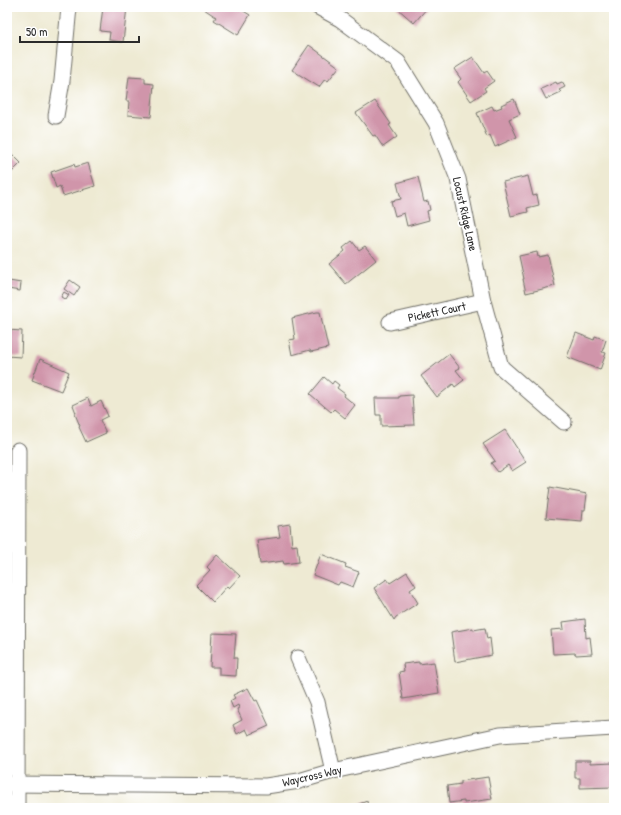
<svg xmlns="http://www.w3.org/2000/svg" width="621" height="815" font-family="'Patrick Hand',sans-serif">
  <rect width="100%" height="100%" fill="#fff"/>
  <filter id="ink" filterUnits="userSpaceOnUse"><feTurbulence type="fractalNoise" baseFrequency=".025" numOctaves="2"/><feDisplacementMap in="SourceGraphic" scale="8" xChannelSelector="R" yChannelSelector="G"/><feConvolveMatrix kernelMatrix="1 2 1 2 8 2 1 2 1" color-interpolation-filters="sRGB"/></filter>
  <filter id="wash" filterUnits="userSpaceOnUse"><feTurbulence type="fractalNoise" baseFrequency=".012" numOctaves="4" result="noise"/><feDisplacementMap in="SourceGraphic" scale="16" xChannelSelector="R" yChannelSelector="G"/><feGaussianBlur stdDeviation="0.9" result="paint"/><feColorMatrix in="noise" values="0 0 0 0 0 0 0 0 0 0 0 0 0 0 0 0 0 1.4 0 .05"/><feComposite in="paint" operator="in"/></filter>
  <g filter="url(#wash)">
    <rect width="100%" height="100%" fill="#eeead3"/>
    <g id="blocks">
      <g fill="#d095aa">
        <polygon points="103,7 127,7 123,42 109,40 110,32 100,31"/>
        <polygon points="205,7 237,7 250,15 238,35 214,20 216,17 204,9"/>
        <polygon points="396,7 428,7 414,23"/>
        <polygon points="7,20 9,20 8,31 7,31"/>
        <polygon points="309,45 339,67 328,81 325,79 319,87 292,70"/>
        <polygon points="473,57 484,73 487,71 494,81 484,88 486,91 471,101 458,82 461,79 454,69"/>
        <polygon points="129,77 145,78 145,83 154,84 151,117 128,115 129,101 126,101"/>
        <polygon points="556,82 557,84 562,82 565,87 559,90 561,92 546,99 541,89"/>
        <polygon points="514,99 520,114 509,119 517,137 495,147 490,135 487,137 477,113 492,106 494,110 502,107 501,105"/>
        <polygon points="375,101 391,124 389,125 397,137 383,147 375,135 373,136 356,113"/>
        <polygon points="7,149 21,163 8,176 7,174"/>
        <polygon points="88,163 95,186 63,196 60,186 56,188 51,172 74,164 75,167"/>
        <polygon points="528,176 533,196 537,195 539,205 527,208 528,212 511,216 503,182"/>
        <polygon points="418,177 424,202 428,201 430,210 427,211 429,220 407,226 404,213 395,216 391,201 401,199 397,183"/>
        <polygon points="352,241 359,250 365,246 376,260 346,284 329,264 345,251 343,248"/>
        <polygon points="537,252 538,257 548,255 555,286 526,293 523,279 524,279 519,256"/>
        <polygon points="70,280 80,287 74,296 64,289"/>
        <polygon points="9,281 21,283 20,291 8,289"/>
        <polygon points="64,292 69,295 66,300 61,297"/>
        <polygon points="317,312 320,312 328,348 311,352 310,350 292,355 289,340 295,339 292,318"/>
        <polygon points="7,330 22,331 21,357 7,356"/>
        <polygon points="576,333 594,340 595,336 606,340 602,352 606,353 600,370 567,357"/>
        <polygon points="449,354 460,368 456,370 464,380 455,387 453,384 437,397 421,376"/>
        <polygon points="40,359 69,372 61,391 32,380"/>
        <polygon points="324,377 332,384 334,381 339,385 337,388 345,394 344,396 355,405 345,418 334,409 331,412 310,394"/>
        <polygon points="412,395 414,425 381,426 381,415 376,415 375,398 399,398 399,396"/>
        <polygon points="88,398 91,406 101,401 108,416 100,420 106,433 86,442 79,427 80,426 75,414 76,413 73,405"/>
        <polygon points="505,430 526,462 512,471 508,465 498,472 491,463 495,461 483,444"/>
        <polygon points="550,487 587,494 585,510 583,510 582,521 546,518"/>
        <polygon points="290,524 292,546 297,545 299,562 284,564 283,561 260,564 257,540 280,537 278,526"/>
        <polygon points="321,554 346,564 345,567 359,572 353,587 340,582 338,585 313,575"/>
        <polygon points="217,555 240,576 229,588 227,586 213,602 196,585 210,570 207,567"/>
        <polygon points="407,572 416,586 410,590 418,603 396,617 394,620 374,588 387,579 390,583"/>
        <polygon points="585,619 586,638 590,637 592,654 576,655 575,653 553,654 551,630 564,629 563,622"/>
        <polygon points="473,628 473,630 485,628 487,639 490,638 492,655 455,662 451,632"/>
        <polygon points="212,633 236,634 234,658 237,658 236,676 219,675 219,667 210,667"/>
        <polygon points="419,662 419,664 434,662 439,693 403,699 399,672 404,671 403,664"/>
        <polygon points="248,688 255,701 257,700 269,726 249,735 246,729 237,734 233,725 242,720 237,709 239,708 238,705 233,708 230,701 235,698 233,695"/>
        <polygon points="575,761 590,761 590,764 613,763 614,787 580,788 580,778 575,778"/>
        <polygon points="488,777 492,799 464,803 464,801 449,803 447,786 461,784 461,781"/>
        <polygon points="367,801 368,808 355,808 354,806"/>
      </g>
    </g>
  </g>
  <g filter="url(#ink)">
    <use href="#blocks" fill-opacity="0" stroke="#6f6e66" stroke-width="1"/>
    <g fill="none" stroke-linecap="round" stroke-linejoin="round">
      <defs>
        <g id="minor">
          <polyline points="318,7 340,19 398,62 436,123 458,179 483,301 501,367 564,422"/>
          <polyline points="56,116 62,81 69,7"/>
          <polyline points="390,322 483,301"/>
          <polyline points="298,658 317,702 333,771"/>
          <polyline points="7,784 266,786 299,781 333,771 500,735 614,728"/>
          <polyline points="17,808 18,450"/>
        </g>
      </defs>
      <use href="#minor" stroke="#6f6e66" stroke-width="17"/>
      <use href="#minor" stroke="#fff" stroke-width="15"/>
    </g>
  </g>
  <g text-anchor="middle" stroke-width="3.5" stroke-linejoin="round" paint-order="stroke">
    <g font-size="12" fill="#2b2b2b" stroke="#fff">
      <text transform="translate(465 214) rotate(77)" y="4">Locust Ridge Lane</text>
      <text transform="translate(437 312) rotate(-12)" y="4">Pickett Court</text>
      <text transform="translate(312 776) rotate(-13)" y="4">Waycross Way</text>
    </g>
  </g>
  <rect width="621" height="815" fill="none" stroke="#fff" stroke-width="24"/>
  <path d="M20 36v6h119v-6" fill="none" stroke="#2b2b2b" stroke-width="2"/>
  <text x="26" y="36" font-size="12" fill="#2b2b2b" stroke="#ffffff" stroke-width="3" paint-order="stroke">50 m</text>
</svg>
